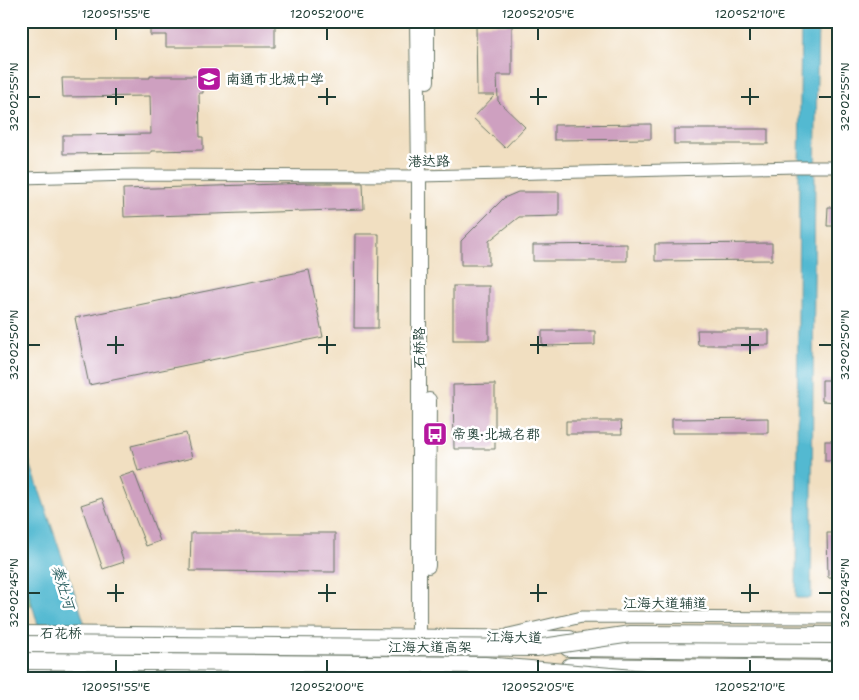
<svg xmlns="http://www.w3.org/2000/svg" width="859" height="700" font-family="'Shantell Sans','LXGW WenKai TC',sans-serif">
  <rect width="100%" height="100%" fill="#fff"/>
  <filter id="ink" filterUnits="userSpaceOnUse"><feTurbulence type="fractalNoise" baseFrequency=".02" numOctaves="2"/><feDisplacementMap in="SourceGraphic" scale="10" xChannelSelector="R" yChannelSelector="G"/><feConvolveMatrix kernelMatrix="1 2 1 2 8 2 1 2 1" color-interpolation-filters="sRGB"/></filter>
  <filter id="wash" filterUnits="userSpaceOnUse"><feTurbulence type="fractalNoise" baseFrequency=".0096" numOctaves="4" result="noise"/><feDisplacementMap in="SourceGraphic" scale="20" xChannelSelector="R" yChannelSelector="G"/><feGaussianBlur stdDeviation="1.12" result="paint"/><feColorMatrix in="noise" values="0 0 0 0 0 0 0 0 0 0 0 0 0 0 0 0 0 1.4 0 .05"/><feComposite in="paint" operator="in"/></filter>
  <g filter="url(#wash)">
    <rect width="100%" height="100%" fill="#f1dfc1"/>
    <polygon fill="#a0c772" stroke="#608253" points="21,567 32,605 21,605"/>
    <g fill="#52b9d1" stroke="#387b82">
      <polygon points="801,21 818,21 815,175 811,598 796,598 799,173"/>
      <polygon points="21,437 79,606 102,679 54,679 21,567"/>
    </g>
    <g id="blocks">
      <g fill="#cea0c0">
        <polygon points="150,21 275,21 275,47 166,47 166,35 150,35"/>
        <polygon points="512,24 512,75 497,75 498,101 525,127 505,148 473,118 495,95 477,95 476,25"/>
        <polygon points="150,76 199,76 199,79 203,79 203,93 199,93 200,137 203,137 203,150 151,151 151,153 63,154 63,135 151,134 150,96 63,97 62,78 150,78"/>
        <polygon points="651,124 651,139 554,140 554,125"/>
        <rect x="674" y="129" width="94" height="15"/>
        <polygon points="309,183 363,183 364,209 124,217 123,189"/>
        <polygon points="518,192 559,192 559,216 519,217 489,241 489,265 461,265 461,241 504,198"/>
        <polygon points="828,207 838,207 838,226 827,226"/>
        <polygon points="355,234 379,234 378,328 354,328"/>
        <polygon points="772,243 772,260 655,261 655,244"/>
        <polygon points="627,244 627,261 533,261 533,245"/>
        <polygon points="309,270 323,337 89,385 75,318"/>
        <rect x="453" y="286" width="36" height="54"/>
        <polygon points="697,330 769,330 769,345 698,345"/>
        <polygon points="542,331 595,331 595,345 542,346"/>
        <polygon points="822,380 838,380 838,402 822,401"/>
        <polygon points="495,384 495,449 454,449 453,385"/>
        <polygon points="768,418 768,433 672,433 672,419"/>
        <polygon points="566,421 621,421 622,434 566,434"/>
        <polygon points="186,433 192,458 138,471 131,446"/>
        <rect x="825" y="441" width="13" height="20"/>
        <polygon points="134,472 160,541 146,546 119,477"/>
        <polygon points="102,498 124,562 103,569 81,505"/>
        <polygon points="191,533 335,533 335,572 190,571"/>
        <polygon points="827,533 838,533 838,577 828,577"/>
      </g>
    </g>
  </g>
  <g filter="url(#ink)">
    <use href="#blocks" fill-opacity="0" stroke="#687665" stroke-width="1"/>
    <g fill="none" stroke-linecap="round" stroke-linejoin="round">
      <defs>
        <g id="minor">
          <polyline points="21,178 132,175 419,176 796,167 838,167"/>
          <polyline points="509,634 582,617 838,618"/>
        </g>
        <g id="major">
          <polyline points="417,21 419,176 419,675"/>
          <polyline points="427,81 427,21"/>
          <polyline points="428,566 429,400"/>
          <polyline points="21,633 570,638"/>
          <polyline points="21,672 535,676"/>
          <polyline points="634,677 838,679"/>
        </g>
        <g id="highway">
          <polyline points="568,648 838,651"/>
          <polyline points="570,666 838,669"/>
        </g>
      </defs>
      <use href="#minor" stroke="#687665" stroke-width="13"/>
      <use href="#major" stroke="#687665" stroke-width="16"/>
      <use href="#highway" stroke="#687665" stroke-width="18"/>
      <use href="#minor" stroke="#fff" stroke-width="11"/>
      <use href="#major" stroke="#fff" stroke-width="14"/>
      <use href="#highway" stroke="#fff" stroke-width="16"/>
      <defs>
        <g id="highway-bridge">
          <polyline points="21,644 536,648 631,634 838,635"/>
          <polyline points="21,661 485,665 645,679"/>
        </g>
      </defs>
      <use href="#highway-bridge" stroke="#687665" stroke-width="18" stroke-linecap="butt"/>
      <use href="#highway-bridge" stroke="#fff" stroke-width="16"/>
    </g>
  </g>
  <path fill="none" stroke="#1f3d34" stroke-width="2" d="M116,28V40M327,28V40M538,28V40M750,28V40M116,88V105M327,88V105M538,88V105M750,88V105M28,97H40M107,97H124M318,97H336M530,97H547M741,97H759M819,97H832M116,336V354M327,336V354M538,336V354M750,336V354M28,345H40M107,345H124M318,345H336M530,345H547M741,345H759M819,345H832M116,584V602M327,584V602M538,584V602M750,584V602M28,593H40M107,593H124M318,593H336M530,593H547M741,593H759M819,593H832M116,660V672M327,660V672M538,660V672M750,660V672"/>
  <defs>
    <symbol id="school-square" viewBox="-11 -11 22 22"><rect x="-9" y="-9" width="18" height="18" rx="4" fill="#b5179e" stroke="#fff"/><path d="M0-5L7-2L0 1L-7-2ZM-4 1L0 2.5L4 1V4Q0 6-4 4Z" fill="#fff"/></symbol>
    <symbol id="bus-square" viewBox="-11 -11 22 22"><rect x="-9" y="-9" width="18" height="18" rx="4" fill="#b5179e" stroke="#fff"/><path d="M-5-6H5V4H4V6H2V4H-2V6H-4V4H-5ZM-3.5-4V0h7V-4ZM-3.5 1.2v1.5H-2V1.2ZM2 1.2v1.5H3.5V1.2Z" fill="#fff"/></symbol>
  </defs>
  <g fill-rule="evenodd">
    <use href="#school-square" x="195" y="65" width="28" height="28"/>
    <use href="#bus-square" x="421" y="420" width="28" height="28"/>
  </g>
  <g text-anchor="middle" stroke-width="5" stroke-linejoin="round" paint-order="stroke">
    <g font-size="14" fill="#1f3d34" stroke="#fff" text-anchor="start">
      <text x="226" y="84">南通市北城中学</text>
      <text x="452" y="439">帝奥·北城名郡</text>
    </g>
    <g font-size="14" fill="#1f3d34" stroke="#fff">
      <text transform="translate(429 161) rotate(-1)" y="5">港达路</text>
      <text transform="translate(419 348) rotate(-90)" y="5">石桥路</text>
      <text x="665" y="608">江海大道辅道</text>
      <text x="61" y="638">石花桥</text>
      <text transform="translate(514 637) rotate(1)" y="5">江海大道</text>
      <text x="430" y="652">江海大道高架</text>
    </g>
    <g font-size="15" font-style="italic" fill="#2e6263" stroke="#fff">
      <text transform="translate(63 587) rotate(73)" y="5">秦灶河</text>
    </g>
  </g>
  <rect width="859" height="700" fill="none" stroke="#fff" stroke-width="55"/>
  <rect x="28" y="28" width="804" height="644" fill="none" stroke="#1f3d34" stroke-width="2"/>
  <g font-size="12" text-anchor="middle" fill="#1f3d34">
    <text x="116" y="18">120°51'55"E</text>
    <text x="327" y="18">120°52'00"E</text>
    <text x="538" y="18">120°52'05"E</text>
    <text x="750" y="18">120°52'10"E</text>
    <text transform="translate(14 97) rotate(-90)" y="4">32°02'55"N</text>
    <text transform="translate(845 97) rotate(-90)" y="4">32°02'55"N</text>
    <text transform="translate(14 345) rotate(-90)" y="4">32°02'50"N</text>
    <text transform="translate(845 345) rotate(-90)" y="4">32°02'50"N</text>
    <text transform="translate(14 593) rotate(-90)" y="4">32°02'45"N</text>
    <text transform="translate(845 593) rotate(-90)" y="4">32°02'45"N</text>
    <text x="116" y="691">120°51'55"E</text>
    <text x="327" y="691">120°52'00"E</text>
    <text x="538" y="691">120°52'05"E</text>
    <text x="750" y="691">120°52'10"E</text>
  </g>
</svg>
